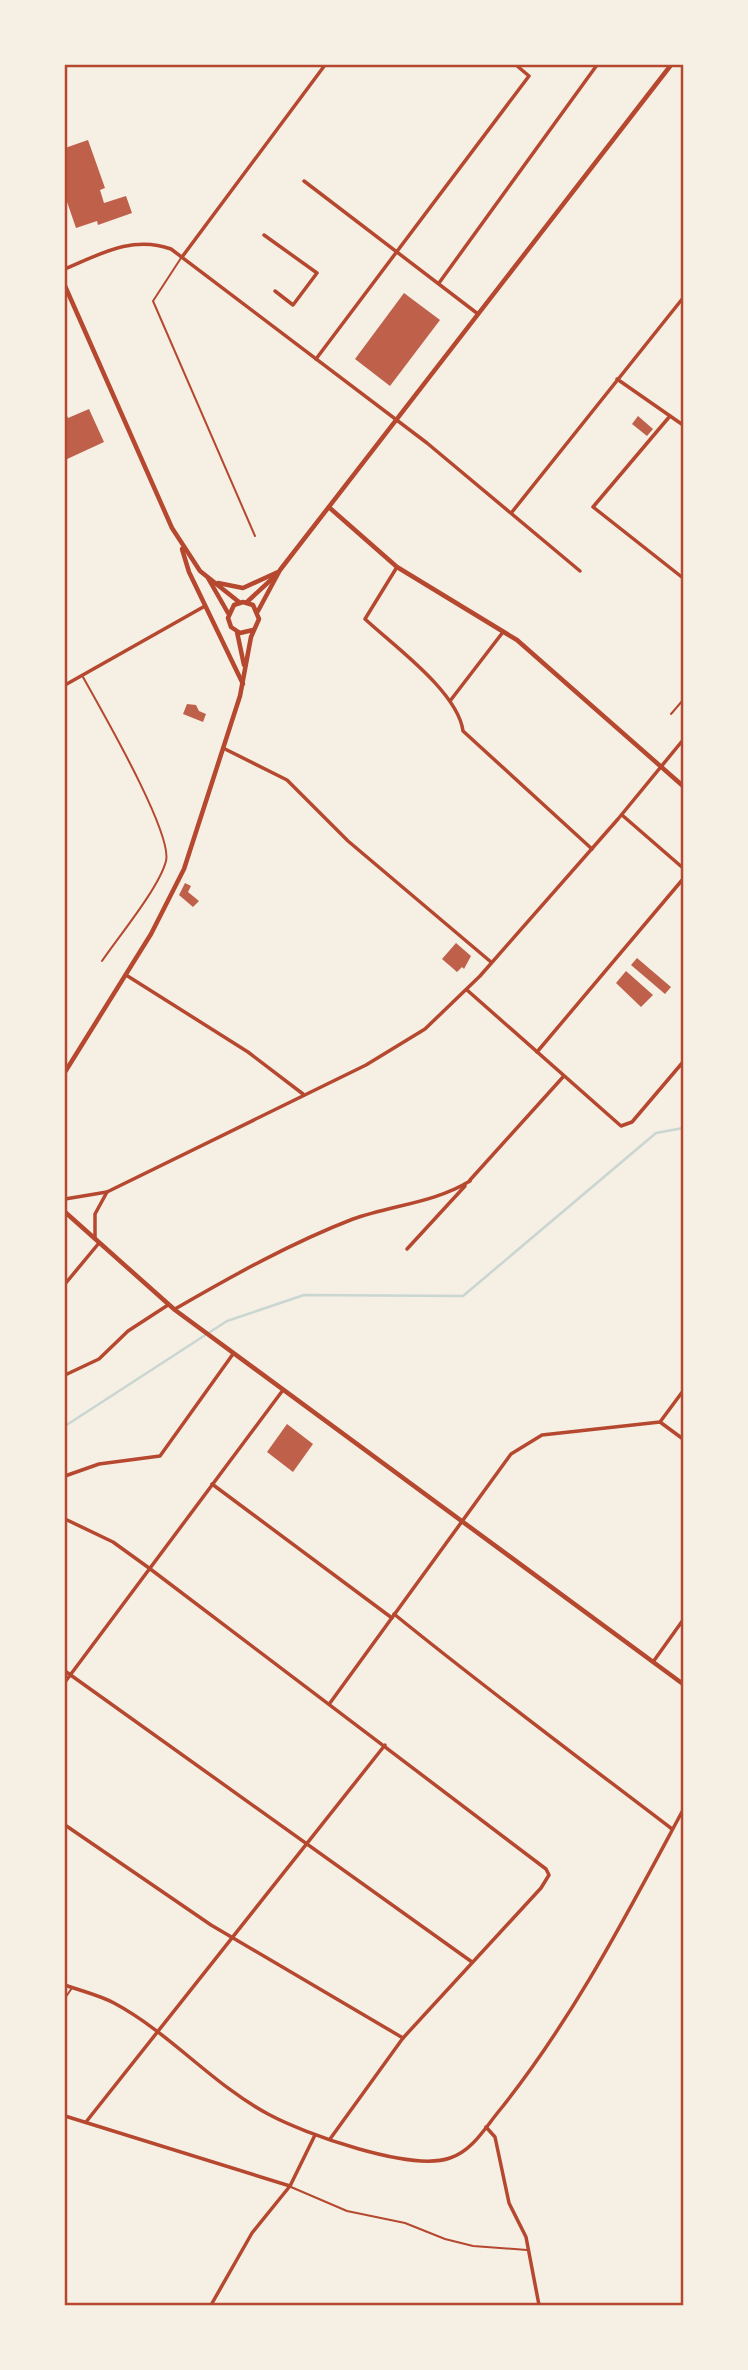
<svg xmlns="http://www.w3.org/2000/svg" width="748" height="2370" font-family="Helvetica,sans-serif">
  <rect width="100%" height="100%" fill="#f6efe4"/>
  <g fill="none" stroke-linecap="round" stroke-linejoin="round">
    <polyline stroke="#c9d6d2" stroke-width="2.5" points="65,1426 227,1321 304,1295 463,1296 656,1133 683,1128"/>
  </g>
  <g fill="#bf614a">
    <polygon points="88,140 105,188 100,190 104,203 126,196 132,213 98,225 97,221 76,228 65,196 65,148"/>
    <polygon points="404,293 440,320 390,386 355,359"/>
    <polygon points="89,409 104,442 65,460 65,411 68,418"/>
    <polygon points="638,416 653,429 647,436 632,424"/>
    <polygon points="187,704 196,705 199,711 206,714 203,722 183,714"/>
    <polygon points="185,883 191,886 188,892 199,901 193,907 179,895"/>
    <polygon points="456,943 471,956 464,969 462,967 457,972 442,959"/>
    <polygon points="637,958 671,987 665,994 631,965"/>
    <polygon points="626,971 653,995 641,1007 616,983"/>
    <polygon points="287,1424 313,1444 293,1472 267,1452"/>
  </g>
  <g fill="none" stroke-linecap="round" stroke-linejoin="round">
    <g stroke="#b5482f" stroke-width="2">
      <polyline points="181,258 153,301 255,536"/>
      <path d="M83,677C100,708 173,833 166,861C159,888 119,936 102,961"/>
      <polyline points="671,714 683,700"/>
      <polyline points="65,1998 72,1988"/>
      <polyline points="291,2187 347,2211 405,2223 445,2239 473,2246 527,2250"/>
    </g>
    <g stroke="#b5482f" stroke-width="3.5">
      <polyline points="304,181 478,314"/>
      <polyline points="264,235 317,273 293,305 275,291"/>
      <polyline points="182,257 325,65"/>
      <path d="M65,269C100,254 133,235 171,249L427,443L580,571"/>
      <polyline points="439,283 597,65"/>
      <polyline points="316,359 529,76 516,65"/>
      <polyline points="617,379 683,425"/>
      <polyline points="670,416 593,507 683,578"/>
      <polyline points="512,512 683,298"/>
      <path d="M397,567L365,619C394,646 458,692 463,731L592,849"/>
      <polyline points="65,685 205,606"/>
      <polyline points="450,701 503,632"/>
      <polyline points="223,748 287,780 348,841 491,962"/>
      <polyline points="622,815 683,868"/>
      <polyline points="126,975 248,1052 303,1094"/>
      <polyline points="467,990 621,1126 632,1122 683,1062"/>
      <polyline points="537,1052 683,879"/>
      <polyline points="470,1180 563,1077"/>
      <polyline points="65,1199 107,1192 366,1065 425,1029 480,976 618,819 683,740"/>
      <polyline points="95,1239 95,1214 107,1192"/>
      <polyline points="407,1249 465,1186"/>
      <polyline points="65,1284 99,1243"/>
      <path d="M175,1309C232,1276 291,1243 353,1219C392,1205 434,1203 470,1181"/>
      <polyline points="65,1375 99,1359 128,1331 168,1305"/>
      <polyline points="660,1422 683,1439"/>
      <polyline points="65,1476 99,1464 160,1456 233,1354"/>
      <polyline points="212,1484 392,1618"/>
      <polyline points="65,1519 113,1542 149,1568 546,1869 549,1875 541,1888 403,2038 330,2139"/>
      <path d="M394,1614C485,1688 579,1758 672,1829"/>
      <polyline points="653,1662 683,1620"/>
      <polyline points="65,1671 472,1962"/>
      <polyline points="65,1682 283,1390"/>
      <polyline points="330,1703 511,1454 542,1435 660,1422 683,1391"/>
      <polyline points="65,1825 211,1925 403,2038"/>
      <path d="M65,1985C81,1991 99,1995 114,2003C170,2033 212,2084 268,2114C305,2134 411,2172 450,2158C472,2151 485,2128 499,2111C573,2019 627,1914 683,1810"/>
      <polyline points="65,2116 290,2186"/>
      <polyline points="86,2122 385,1745"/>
      <polyline points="486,2127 495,2137 509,2203 526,2237 539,2305"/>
      <polyline points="211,2305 252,2233 290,2186 315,2135"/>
    </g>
    <g stroke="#b5482f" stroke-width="4.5">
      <polyline points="65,286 172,528 200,571 239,602"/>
      <polyline points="331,509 397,567 517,640 683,786"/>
      <polyline points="182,549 189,572 243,684"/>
      <polyline points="208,578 228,613"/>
      <polyline points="218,583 243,588 278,572"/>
      <polyline points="247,602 274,577"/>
      <polyline points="258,611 280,570 671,65"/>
      <polyline points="237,632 244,665"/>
      <polyline points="65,1072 151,934 184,869 240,696 251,637 259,619 253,605 243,602 234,605 228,618 231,627 240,633 253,630"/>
      <polyline points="65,1212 175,1310 683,1684"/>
    </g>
  </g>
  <rect width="748" height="2370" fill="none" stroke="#f6efe4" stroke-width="133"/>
  <rect x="66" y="66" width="616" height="2238" fill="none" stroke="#b5482f" stroke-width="2.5"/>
</svg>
